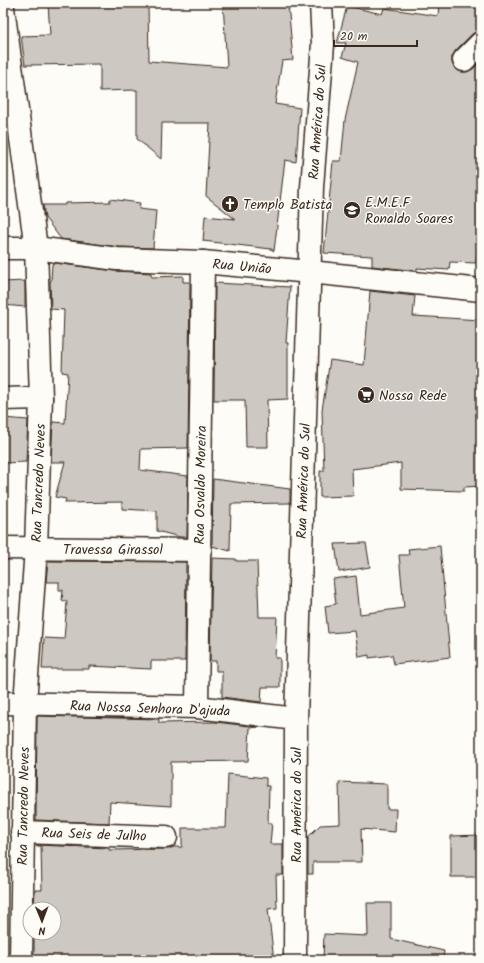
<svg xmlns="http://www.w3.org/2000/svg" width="484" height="963" font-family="Kalam,sans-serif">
  <rect width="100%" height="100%" fill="#fdfcf7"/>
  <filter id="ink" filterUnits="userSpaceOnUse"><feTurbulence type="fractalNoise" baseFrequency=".025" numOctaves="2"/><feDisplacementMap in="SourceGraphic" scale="8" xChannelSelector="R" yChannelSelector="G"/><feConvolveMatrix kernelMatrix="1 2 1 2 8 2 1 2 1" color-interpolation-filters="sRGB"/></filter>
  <g filter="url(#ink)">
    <g fill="#cdc8c2" stroke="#3b2a1e">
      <polygon points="48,3 148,3 149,61 227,67 223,3 288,3 293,60 282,61 275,104 300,108 296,162 285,160 274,251 271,249 203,241 205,216 235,219 206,196 210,123 162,123 161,159 137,139 137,90 100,91 100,64 25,65 21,36 50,35"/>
      <polygon points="439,3 481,3 481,31 477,31 472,34 455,51 452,57 452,63 455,69 461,72 467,72 473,69 481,61 481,253 477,253 476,263 450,262 449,270 417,268 417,271 372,266 372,256 324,253 333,161 341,161 345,120 358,62 342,57 346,43 337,43 347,6 382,14 384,8 438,16"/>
      <polygon points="110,199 140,203 139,209 156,211 153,248 118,247 61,239 45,218 43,205 65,205 65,203 110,202"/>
      <polygon points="54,263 115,271 151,273 151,276 152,277 183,276 183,282 190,282 188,448 141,449 140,470 188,476 187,537 180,537 157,531 157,511 122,509 122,502 65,503 66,499 55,497 65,462 51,462 53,422 65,423 68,373 62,372 64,310 51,309 50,281 51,281 52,264"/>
      <polygon points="25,281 25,307 3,305 3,282"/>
      <polygon points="215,283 290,287 286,343 288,343 288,399 267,400 268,447 246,447 245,400 214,400"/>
      <polygon points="370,291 415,296 413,316 481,320 481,486 464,487 464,491 401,489 401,463 352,469 353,496 320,497 320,471 324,471 322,410 330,360 364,365"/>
      <polygon points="3,418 28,420 26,462 3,463"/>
      <polygon points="213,479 290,489 290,503 231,504 230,551 212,546"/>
      <polygon points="366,543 370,567 339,572 335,544"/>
      <polygon points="440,546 450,657 394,664 392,655 369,658 369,655 359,657 355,631 328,633 325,606 336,604 333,579 356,576 360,614 404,608 399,555 409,555 408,549"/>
      <polygon points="212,558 236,559 236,561 257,561 259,617 277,617 275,658 280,658 280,687 262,687 261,702 222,697 222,671 216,671 216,661 210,661"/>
      <polygon points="48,561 186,562 185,661 151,661 151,669 89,666 89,669 42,669 44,638 64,639 67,602 62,600 63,590 59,590 59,582 46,582"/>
      <polygon points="37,716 159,719 159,723 215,722 258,727 250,728 248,761 171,762 171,806 110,802 109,823 36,820"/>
      <polygon points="228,774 266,778 266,786 269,786 268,823 272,823 270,844 283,844 283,875 276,875 277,908 268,909 274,960 110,960 110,958 34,958 34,933 54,933 54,909 34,909 35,890 42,890 41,846 36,846 36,845 109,848 109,850 166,849 173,847 182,847 182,828 226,828"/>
      <polygon points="339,782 387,784 387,809 396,809 395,832 361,829 362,862 313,862 313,874 308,874 308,837 320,825 340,824"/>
      <polygon points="481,835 481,877 451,877 451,836"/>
      <polygon points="367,903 391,903 391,939 444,951 443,960 323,960 324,934 368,936"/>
    </g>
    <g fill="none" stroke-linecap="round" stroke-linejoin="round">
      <defs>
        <g id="minor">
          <polyline points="3,8 36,248 41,398 36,548 25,704 21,960"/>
          <polyline points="464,60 481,43"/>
          <polyline points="3,248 36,248 117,259 203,262 310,272 481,290"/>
          <polyline points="3,399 41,398"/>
          <polyline points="3,548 200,550"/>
          <polyline points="3,703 197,707 296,719"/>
          <polyline points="197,707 203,262"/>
          <polyline points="22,832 166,837"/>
          <polyline points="295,960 296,719 312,187 323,44 321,3"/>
        </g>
      </defs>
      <use href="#minor" stroke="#3b2a1e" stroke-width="25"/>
      <use href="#minor" stroke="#fdfcf7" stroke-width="22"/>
    </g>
  </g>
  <defs>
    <symbol id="church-disc" viewBox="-11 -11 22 22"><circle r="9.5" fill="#3b2a1e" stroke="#fdfcf7"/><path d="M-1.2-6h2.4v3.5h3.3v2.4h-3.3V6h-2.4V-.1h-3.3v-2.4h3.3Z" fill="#fff"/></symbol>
    <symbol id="school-disc" viewBox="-11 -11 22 22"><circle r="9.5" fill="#3b2a1e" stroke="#fdfcf7"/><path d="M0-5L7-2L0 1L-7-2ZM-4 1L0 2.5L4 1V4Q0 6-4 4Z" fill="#fff"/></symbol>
    <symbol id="supermarket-disc" viewBox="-11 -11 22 22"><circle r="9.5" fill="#3b2a1e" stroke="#fdfcf7"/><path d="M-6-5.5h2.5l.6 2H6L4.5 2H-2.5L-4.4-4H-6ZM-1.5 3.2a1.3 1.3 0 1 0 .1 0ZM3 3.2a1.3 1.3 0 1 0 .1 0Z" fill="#fff"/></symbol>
  </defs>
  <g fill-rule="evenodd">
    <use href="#church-disc" x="220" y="194" width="20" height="20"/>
    <use href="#school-disc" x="342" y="200" width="20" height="20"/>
    <use href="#supermarket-disc" x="356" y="385" width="20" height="20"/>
  </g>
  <g text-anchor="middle" stroke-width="3" stroke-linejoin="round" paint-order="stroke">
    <g font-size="14" fill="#3b2a1e" stroke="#fdfcf7">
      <text transform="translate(317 122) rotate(-86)" y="5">Rua América do Sul</text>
      <text transform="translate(242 266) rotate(5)" y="5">Rua União</text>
      <text transform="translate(303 481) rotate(-88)" y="5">Rua América do Sul</text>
      <text transform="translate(38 483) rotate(-88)" y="5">Rua Tancredo Neves</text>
      <text transform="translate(200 485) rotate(-89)" y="5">Rua Osvaldo Moreira</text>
      <text x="113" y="554">Travessa Girassol</text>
      <text transform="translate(150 708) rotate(2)" y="5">Rua Nossa Senhora D'ajuda</text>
      <text transform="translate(296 805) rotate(-90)" y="5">Rua América do Sul</text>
      <text transform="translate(23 806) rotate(-89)" y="5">Rua Tancredo Neves</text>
      <text transform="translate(94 834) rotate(2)" y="5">Rua Seis de Julho</text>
    </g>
    <g font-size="14" fill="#3b2a1e" stroke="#fdfcf7" text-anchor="start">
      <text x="365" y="207">E.M.E.F<tspan x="365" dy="16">Ronaldo Soares</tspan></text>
      <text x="243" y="209">Templo Batista</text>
      <text x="379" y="400">Nossa Rede</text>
    </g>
  </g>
  <rect width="484" height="963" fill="none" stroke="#fdfcf7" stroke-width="16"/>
  <rect x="8" y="8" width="468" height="947" fill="none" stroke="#3b2a1e" stroke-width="1.5" filter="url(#ink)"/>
  <g transform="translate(42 921) rotate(179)"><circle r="19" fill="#fdfcf7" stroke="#afa8a0"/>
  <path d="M0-3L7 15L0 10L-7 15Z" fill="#3b2a1e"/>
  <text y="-6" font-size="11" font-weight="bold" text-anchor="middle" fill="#3b2a1e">N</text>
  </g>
  <path d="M334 40v6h83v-6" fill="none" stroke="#3b2a1e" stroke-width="2"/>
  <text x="340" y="40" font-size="12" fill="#3b2a1e" stroke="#fdfcf7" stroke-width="3" paint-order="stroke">20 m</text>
</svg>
